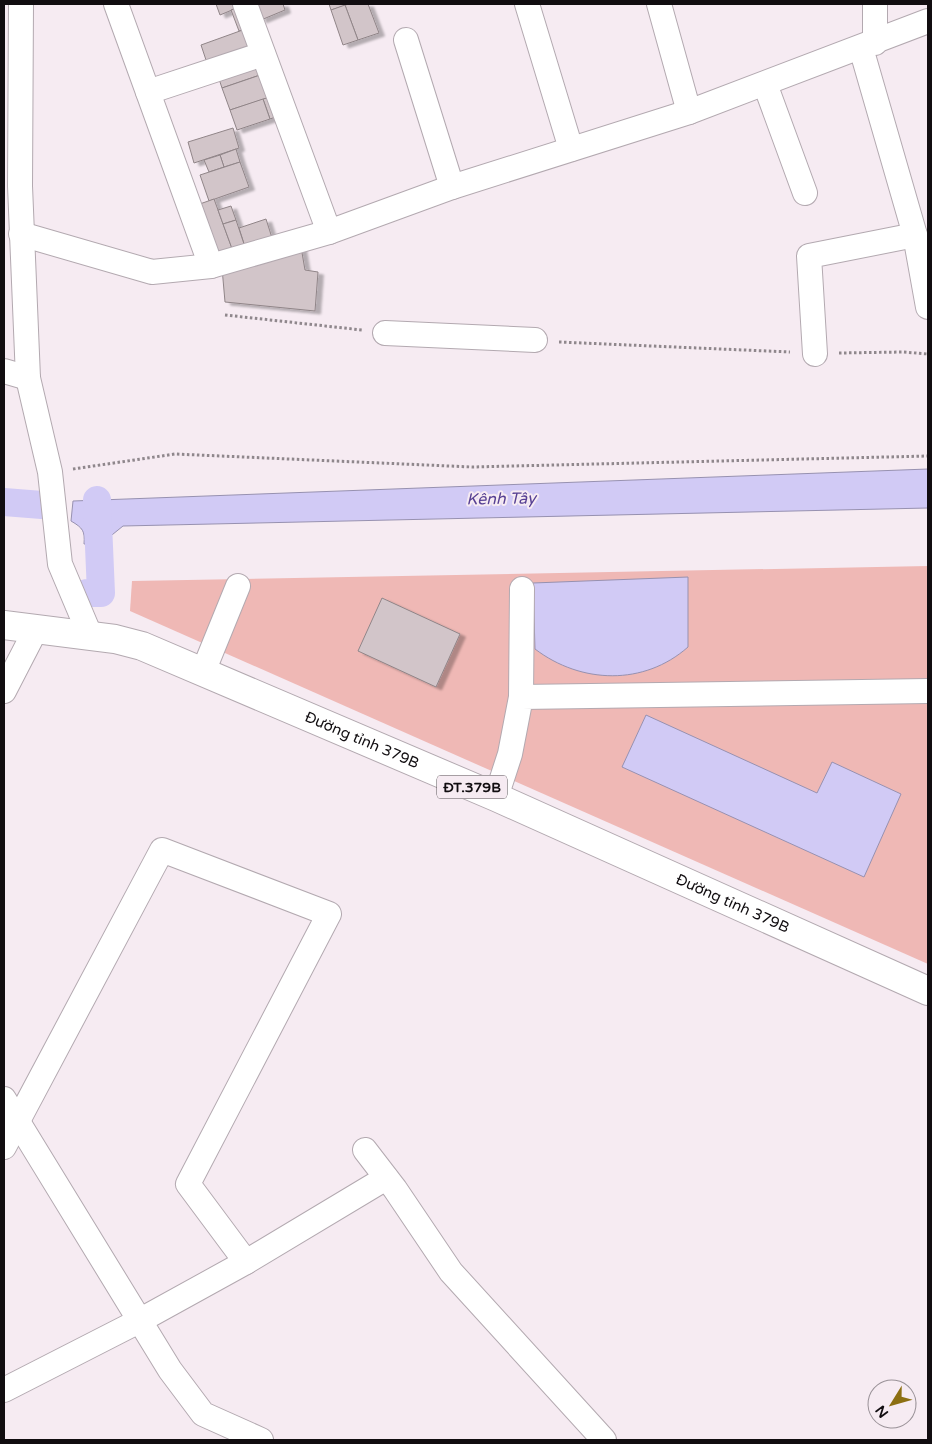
<svg xmlns="http://www.w3.org/2000/svg" width="932" height="1444" font-family="'Varela Round',sans-serif">
  <defs>
    <filter id="shadow"><feDropShadow dx="5.5" dy="3" stdDeviation="1" flood-color="#0004"/></filter>
  </defs>
  <rect width="100%" height="100%" fill="#f6ebf2"/>
  <polygon fill="#efb8b5" points="928,566 928,964 130,611 132,581"/>
  <g fill="#d1caf5" stroke="#9791b0">
    <path d="M928,469V508L123,526L102,543L84,544C85,531 83,528 71,521L73,501Z"/>
    <path d="M688,577V647C644,686 581,684 535,649L533,583Z"/>
    <polygon points="646,715 817,793 832,762 901,794 864,877 622,767"/>
  </g>
  <g fill="none" stroke-linecap="round" stroke-linejoin="round">
    <g stroke="#d1caf5" stroke-width="28">
      <polyline points="4,502 42,505"/>
      <polyline points="87,593 101,593 97,500"/>
    </g>
  </g>
  <g fill="#d2c5c9" stroke="#908588" filter="url(#shadow)">
    <polygon points="216,4 243,4 244,5 220,15"/>
    <polygon points="255,4 283,4 285,10 261,20"/>
    <polygon points="329,4 350,4 331,10"/>
    <polygon points="350,4 368,4 379,33 358,40 345,5"/>
    <polygon points="244,5 251,27 239,31 231,10"/>
    <polygon points="345,5 358,40 343,45 331,10"/>
    <polygon points="251,27 260,52 209,69 201,45"/>
    <polygon points="261,58 266,73 222,88 217,73"/>
    <polygon points="266,73 274,96 230,110 222,88"/>
    <polygon points="274,96 281,115 270,119 263,99"/>
    <polygon points="263,99 270,119 237,130 230,110"/>
    <polygon points="233,128 239,148 194,163 188,142"/>
    <polygon points="236,149 240,162 224,167 220,155"/>
    <polygon points="220,155 224,167 209,172 204,160"/>
    <polygon points="240,162 249,187 209,201 200,175"/>
    <polygon points="214,199 234,254 213,261 194,206"/>
    <polygon points="231,206 236,220 223,224 218,210"/>
    <polygon points="266,219 273,241 246,250 239,228"/>
    <polygon points="236,220 246,250 234,254 223,224"/>
    <polygon points="301,247 305,270 318,272 315,311 225,302 222,268"/>
    <polygon points="382,598 460,634 436,687 358,651"/>
  </g>
  <g fill="none" stroke-linecap="round" stroke-linejoin="round">
    <defs>
      <g id="street">
        <polyline points="21,4 20,186 28,378 50,472 60,564 90,635"/>
        <polyline points="116,4 211,266"/>
        <polyline points="245,4 329,232"/>
        <polyline points="527,4 571,149"/>
        <polyline points="659,4 689,112 928,21"/>
        <polyline points="406,40 452,187"/>
        <polyline points="875,43 875,4"/>
        <polyline points="861,48 915,235 928,307"/>
        <polyline points="765,84 805,193"/>
        <polyline points="148,92 263,54"/>
        <polyline points="21,234 152,272 211,266 329,232 452,187 689,112"/>
        <polyline points="385,333 535,340"/>
        <polyline points="815,354 809,256 915,235"/>
        <polyline points="4,371 28,378"/>
        <polyline points="203,672 238,586"/>
        <polyline points="4,691 36,629"/>
        <polyline points="521,697 522,589"/>
        <polyline points="496,797 510,754 521,697 928,691"/>
        <polyline points="4,1099 170,1370 203,1414 261,1440"/>
        <polyline points="4,1147 162,850 329,914 188,1184 246,1262"/>
        <polyline points="365,1150 395,1189 451,1272 604,1440"/>
        <polyline points="4,1390 139,1321 246,1262 386,1178"/>
      </g>
      <g id="primary">
        <path id="s1" d="M4,625L115,639L142,646L496,797L928,991"/>
      </g>
    </defs>
    <use href="#street" stroke="#b3a9b0" stroke-width="26"/>
    <use href="#primary" stroke="#b3a9b0" stroke-width="30"/>
    <g stroke="#8f878c" stroke-width="3" stroke-dasharray="2.5 2.5" stroke-linecap="butt">
      <polyline points="225,315 362,330"/>
      <polyline points="559,342 790,352"/>
      <polyline points="839,353 903,352 928,354"/>
      <polyline points="73,469 175,454 472,467 928,456"/>
    </g>
    <use href="#street" stroke="#fff" stroke-width="24"/>
    <use href="#primary" stroke="#fff" stroke-width="28"/>
  </g>
  <g text-anchor="middle" stroke-width="4" stroke-linejoin="round" paint-order="stroke">
    <rect fill="#f6ebf2" stroke="#565054" stroke-width="1" x="437" y="775.5" width="70" height="23" rx="4"/>
    <g font-size="14" font-weight="bold" fill="#110d10">
      <text x="472" y="792">ĐT.379B</text>
    </g>
    <g font-size="15" fill="#110d10" stroke="#f6ebf2">
      <text dy="5" stroke="none"><textPath href="#s1" startOffset="379">Đường tỉnh 379B</textPath></text>
      <text dy="5" stroke="none"><textPath href="#s1" startOffset="784">Đường tỉnh 379B</textPath></text>
    </g>
    <g font-size="16" font-style="italic" fill="#574093" stroke="#f6ebf2">
      <text transform="translate(501 498) rotate(-1)" y="6">Kênh Tây</text>
    </g>
  </g>
  <rect width="932" height="1444" fill="none" stroke="#110d10" stroke-width="10"/>
  <g transform="translate(892 1404) rotate(233)"><circle r="24" fill="#f6ebf2" stroke="#9a9298"/>
  <path d="M0-4L9 19L0 12L-9 19Z" fill="#8c6f12"/>
  <text y="-8" font-size="14" font-weight="bold" text-anchor="middle" fill="#110d10">N</text>
  </g>
</svg>
